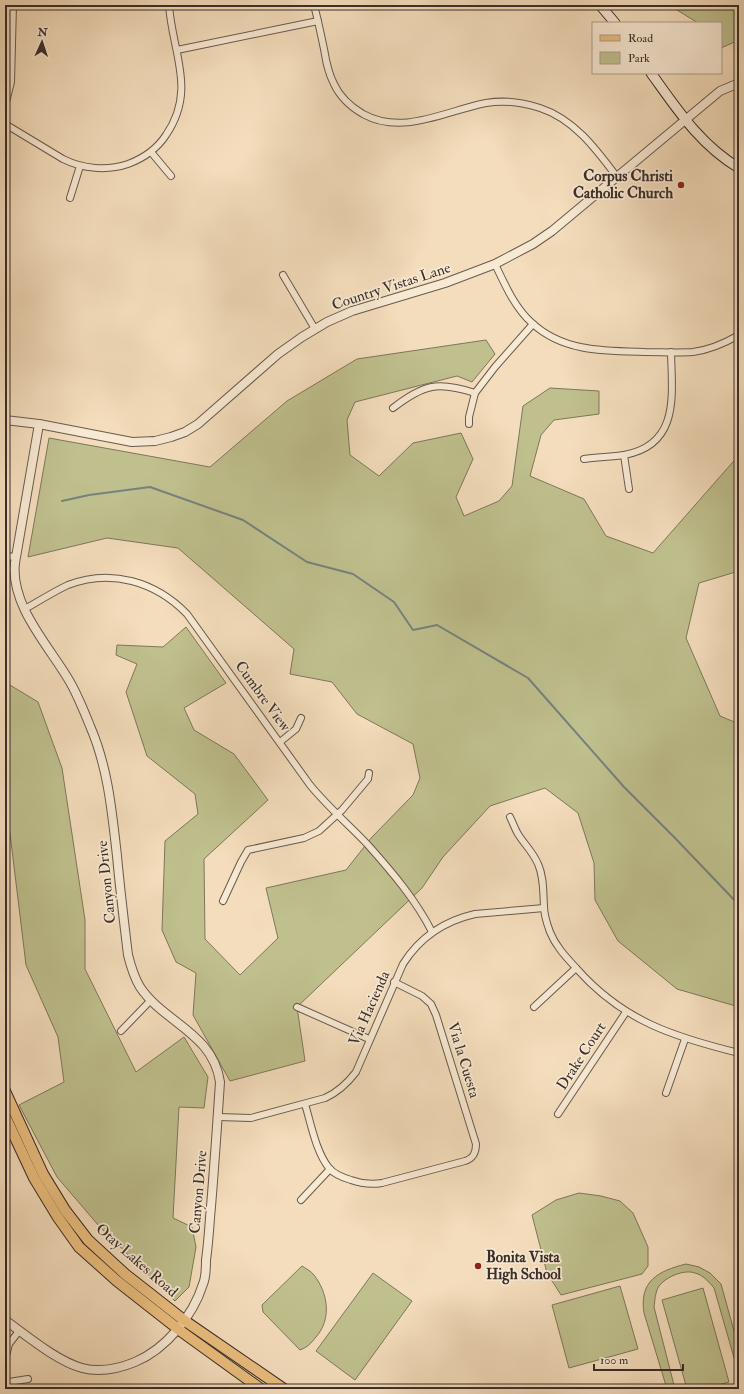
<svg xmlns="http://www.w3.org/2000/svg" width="744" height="1394" font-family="'IM FELL Double Pica',serif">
  <rect width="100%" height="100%" fill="#f4ddbc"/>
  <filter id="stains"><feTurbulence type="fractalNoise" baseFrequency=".005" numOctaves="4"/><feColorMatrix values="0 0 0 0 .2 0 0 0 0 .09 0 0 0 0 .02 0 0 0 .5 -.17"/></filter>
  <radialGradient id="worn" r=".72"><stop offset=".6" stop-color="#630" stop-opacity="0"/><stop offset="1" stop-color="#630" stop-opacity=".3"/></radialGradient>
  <g fill="#bfc08e" stroke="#7d775c">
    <polygon points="669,5 739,5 739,40 721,48 721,23 698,23"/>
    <polygon points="486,340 495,354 472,382 457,376 355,402 347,420 350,455 379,476 413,443 461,433 473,459 456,497 464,516 499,501 512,486 523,406 550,388 599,391 599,414 554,420 541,435 530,476 584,499 606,536 653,553 739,455 739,571 699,583 686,638 720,716 739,724 739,1007 677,989 618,941 595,900 594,863 578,813 545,788 490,806 443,857 422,888 297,1007 305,1061 230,1081 193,1015 196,973 176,962 162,930 165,841 198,814 195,794 147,756 126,692 137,664 116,655 117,645 163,647 186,627 226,683 184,708 194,730 234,754 268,800 204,859 205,939 240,975 278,938 266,888 346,870 372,837 413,795 420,778 413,744 357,714 332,682 290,674 294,649 178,548 107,538 28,557 49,438 210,467 287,401 357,359"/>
    <polygon points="5,682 38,702 62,768 85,920 85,969 136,1072 184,1037 208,1077 204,1108 179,1107 173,1218 192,1227 196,1247 189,1287 175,1301 99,1226 57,1177 19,1105 64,1082 58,1037 26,965 8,817 5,814"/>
    <polygon points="579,1193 601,1196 620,1201 633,1213 648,1247 648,1266 642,1274 561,1295 547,1273 532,1215 556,1200"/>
    <path d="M686,1264L699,1267L710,1273L721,1284L739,1349V1375L714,1288C709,1282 703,1275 695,1273C684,1269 666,1277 659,1286C655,1292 655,1301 654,1307L675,1389H667L644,1313C639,1281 658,1271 686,1264Z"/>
    <path d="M302,1266C305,1268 311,1271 314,1275C328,1293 332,1319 316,1337C311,1343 308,1347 300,1350L263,1312L262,1305Z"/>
    <polygon points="373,1273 412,1301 355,1380 316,1351"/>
    <polygon points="620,1286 638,1349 569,1368 552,1305"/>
    <polygon points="703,1288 729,1382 705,1389 687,1389 662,1300"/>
  </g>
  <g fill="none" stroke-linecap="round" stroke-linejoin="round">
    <polyline stroke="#76827e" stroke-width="2" points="62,501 89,495 150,487 243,520 307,562 353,574 394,602 413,630 437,625 528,678 624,787 675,838 739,905"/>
    <defs>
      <g id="minor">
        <path d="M314,5C318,20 321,35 324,49C326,61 328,73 334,84C340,97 351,107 363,114C403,136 445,111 486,103C504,100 522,102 540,108C574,119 596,149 617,177"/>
        <polyline points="177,50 318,21"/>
        <polyline points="5,106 11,82 13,5"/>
        <path d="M5,124L63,159C83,169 107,171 128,164C144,158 157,149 166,135C197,90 172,52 169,5"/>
        <polyline points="151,152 171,176"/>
        <polyline points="70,198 80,166"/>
        <path d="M495,264C505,285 515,308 532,323C563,352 605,351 645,352C661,352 677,353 693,352C709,350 725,343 739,335"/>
        <polyline points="283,275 315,329"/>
        <path d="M393,408C424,384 438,381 475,393"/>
        <polyline points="469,424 469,417 475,393 495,367 533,324"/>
        <polyline points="624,455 629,489"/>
        <path d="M584,459C597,457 611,457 624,455C680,445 672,395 671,352"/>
        <polyline points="5,556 16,557"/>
        <path d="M25,609C39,601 53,592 68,585C111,568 156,582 187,614L310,785C328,807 349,825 368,845C392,872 416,900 432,932"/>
        <polyline points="280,742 296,729 301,718"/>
        <path d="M510,817C513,823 515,829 518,834C524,844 533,852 538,864C544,877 543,892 544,906C544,915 547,924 550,932C556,947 567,958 577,969C623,1021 674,1037 739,1053"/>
        <polyline points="223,901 241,862 248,850 304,838 319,831 342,810 368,779 369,773"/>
        <polyline points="297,1007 369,1039"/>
        <polyline points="534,1007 576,968"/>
        <polyline points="121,1031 151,1000"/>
        <polyline points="666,1093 685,1039"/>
        <path d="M305,1104C311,1124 316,1152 329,1168C334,1174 344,1178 351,1180C362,1184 370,1185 382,1183L465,1161C474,1158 476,1152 476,1144L436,1015L431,1004L422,996L394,982"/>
        <polyline points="558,1114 626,1012"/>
        <path d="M218,1117L251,1118L325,1098C338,1092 347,1084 356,1072L403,964C420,937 444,921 475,914L544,908"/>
        <polyline points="301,1200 330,1169"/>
        <polyline points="5,1360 9,1344 19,1331"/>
        <polyline points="5,1381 9,1382 28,1379"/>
      </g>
      <g id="tertiary">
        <polyline points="5,420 39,424 132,442 155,441 171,437 185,432 198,424 278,354 302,337 327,322 352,311 445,283 495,264 533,244 552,231 720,91 739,83"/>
        <path d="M5,1320C27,1336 57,1361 82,1368C101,1373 118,1369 135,1362C166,1349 193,1316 203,1284C206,1277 206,1268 206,1260C208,1246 209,1232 210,1218C214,1173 217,1127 220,1082C213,1033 164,1023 140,987C134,977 131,967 128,955C124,922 120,889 117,856C112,812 108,767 90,726C84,711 78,696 70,682C50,647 10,606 15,563L39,424"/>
      </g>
      <g id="secondary">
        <polyline points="600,5 615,23"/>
        <path d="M651,73C677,109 700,145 739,168"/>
      </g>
      <g id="primary">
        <polyline points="5,1091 43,1174 65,1210 88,1240 125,1274 185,1321 284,1389"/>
        <polyline points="5,1116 34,1178 57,1216 79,1247 117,1281 182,1332 261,1389"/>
      </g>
    </defs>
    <use href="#minor" stroke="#695a4e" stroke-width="8"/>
    <use href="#tertiary" stroke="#695a4e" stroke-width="10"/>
    <use href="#secondary" stroke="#3b2e29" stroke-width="11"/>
    <use href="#primary" stroke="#3b2e29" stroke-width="12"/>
    <use href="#minor" stroke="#f8e9d3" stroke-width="6"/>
    <use href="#tertiary" stroke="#f8e9d3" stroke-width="8"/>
    <use href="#secondary" stroke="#f8e9d3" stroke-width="9"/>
    <use href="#primary" stroke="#eabe7e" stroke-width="10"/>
  </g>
  <g fill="#8f2418" stroke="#f8e9d3" stroke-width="1.5">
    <circle cx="681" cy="185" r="4"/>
    <circle cx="478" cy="1266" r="4"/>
  </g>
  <g text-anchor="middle" stroke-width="3.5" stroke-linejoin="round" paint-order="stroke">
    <g font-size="15" font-weight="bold" fill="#3b2e29" stroke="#f8e9d3" text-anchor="end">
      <text x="673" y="181">Corpus Christi<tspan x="673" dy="17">Catholic Church</tspan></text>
      <text x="486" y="1262" text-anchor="start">Bonita Vista<tspan x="486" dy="17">High School</tspan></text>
    </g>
    <g font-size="15" fill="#3b2e29" stroke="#f8e9d3">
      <text transform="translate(391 286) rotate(-18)" y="5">Country Vistas Lane</text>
      <text transform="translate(263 696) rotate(54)" y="5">Cumbre View</text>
      <text transform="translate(106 882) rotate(-96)" y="5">Canyon Drive</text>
      <text transform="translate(369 1008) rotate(-66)" y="5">Via Hacienda</text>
      <text transform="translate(581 1056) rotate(-57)" y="5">Drake Court</text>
      <text transform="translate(464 1060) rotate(73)" y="5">Via la Cuesta</text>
      <text transform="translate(198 1192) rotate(-85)" y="5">Canyon Drive</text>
      <text transform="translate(137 1260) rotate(41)" y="5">Otay Lakes Road</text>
    </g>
  </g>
  <rect width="744" height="1394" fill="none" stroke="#f4ddbc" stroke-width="20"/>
  <rect x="6" y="6" width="732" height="1382" fill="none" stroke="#3b2e29" stroke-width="2"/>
  <rect x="10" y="10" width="724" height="1374" fill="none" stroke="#3b2e29"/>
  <rect x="592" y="22" width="130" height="52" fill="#f8e9d3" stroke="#ac9e8f"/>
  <rect x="600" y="35" width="20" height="6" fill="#eabe7e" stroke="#ac9e8f"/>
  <text x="628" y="42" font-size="12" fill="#3b2e29">Road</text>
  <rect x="600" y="52" width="20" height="12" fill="#bfc08e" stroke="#ac9e8f"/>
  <text x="628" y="62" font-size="12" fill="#3b2e29">Park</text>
  <g transform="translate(42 42) rotate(3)" stroke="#f8e9d3" stroke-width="3" paint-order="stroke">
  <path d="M0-3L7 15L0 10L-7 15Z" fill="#3b2e29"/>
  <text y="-6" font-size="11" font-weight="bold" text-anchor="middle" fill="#3b2e29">N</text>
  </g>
  <path d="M594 1364v6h89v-6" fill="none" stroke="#3b2e29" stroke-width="2"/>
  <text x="600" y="1364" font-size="12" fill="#3b2e29" stroke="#f8e9d3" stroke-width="3" paint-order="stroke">100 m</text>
  <rect width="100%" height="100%" filter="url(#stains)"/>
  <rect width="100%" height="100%" fill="url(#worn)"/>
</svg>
